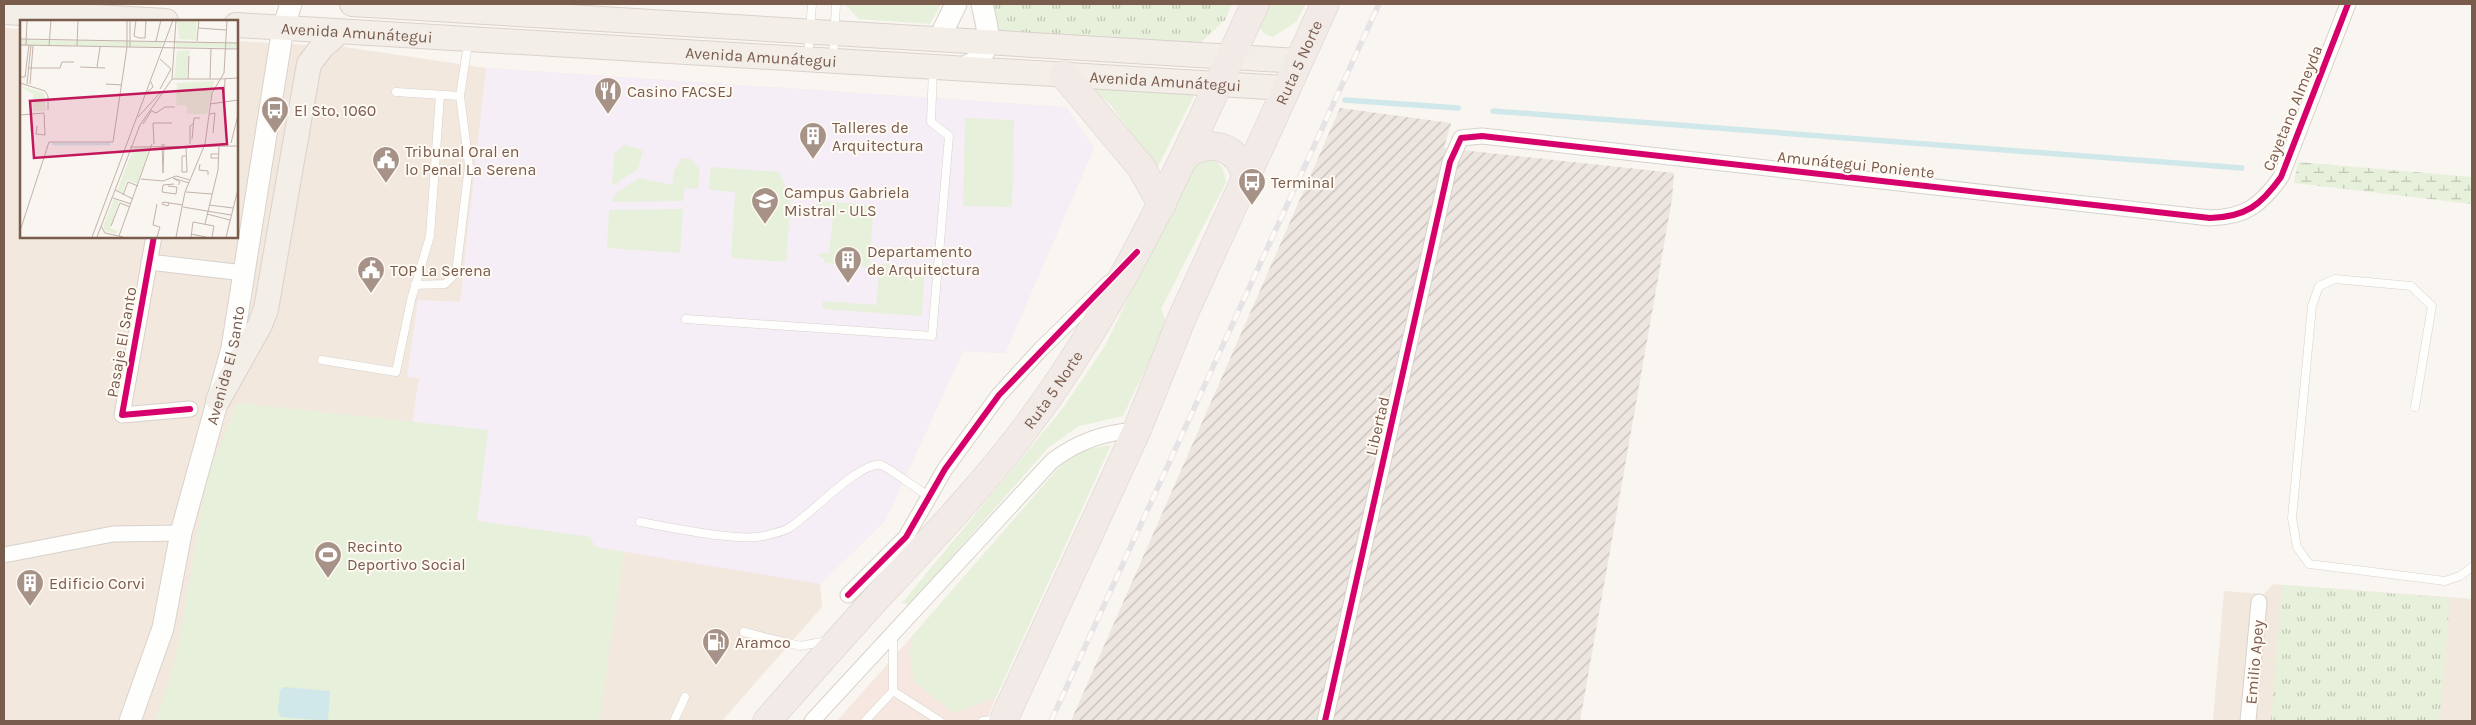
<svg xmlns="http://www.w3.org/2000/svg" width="2476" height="725" font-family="Karla,sans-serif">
  <defs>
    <pattern id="industrial-furrows" width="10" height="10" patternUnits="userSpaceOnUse" patternTransform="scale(1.25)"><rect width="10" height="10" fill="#ede5e0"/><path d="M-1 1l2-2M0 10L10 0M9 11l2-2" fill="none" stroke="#c5bdb8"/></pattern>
    <pattern id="wetland-marsh" width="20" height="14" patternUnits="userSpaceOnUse" patternTransform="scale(1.25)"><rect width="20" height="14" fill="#e7f0db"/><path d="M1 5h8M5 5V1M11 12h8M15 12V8" fill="none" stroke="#c0c6b4"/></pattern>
    <pattern id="park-tufts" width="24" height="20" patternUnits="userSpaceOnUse" patternTransform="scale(1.25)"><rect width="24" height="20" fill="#e7f0db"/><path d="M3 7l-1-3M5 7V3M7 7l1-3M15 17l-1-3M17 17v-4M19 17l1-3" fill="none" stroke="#c0c6b4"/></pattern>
  </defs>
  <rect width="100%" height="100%" fill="#f9f5f0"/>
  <g fill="#f2e8de">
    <polygon points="4,28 21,29 21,236 236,236 236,41 345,47 486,68 1066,107 1094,148 1005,353 963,351 885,521 820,584 822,607 722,721 4,721"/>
    <polygon points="2273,584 2472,599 2472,721 2213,721 2224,591 2264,594"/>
  </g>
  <polygon fill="#f6e8e1" points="913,635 910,652 914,681 953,713 996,697 986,721 837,721"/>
  <polygon fill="url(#industrial-furrows)" points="1340,108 1451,123 1444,148 1674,173 1672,199 1580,721 1071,721"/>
  <polygon fill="#f6eef6" points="486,68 1066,107 1094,148 1005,353 963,351 885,521 820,584 595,547 590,537 476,521 488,430 412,423 419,378 407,377 418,300 460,302"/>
  <g fill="#e7f0db">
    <polygon points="845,4 941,4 930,24 859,19"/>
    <polygon points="1267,4 1306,4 1296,22 1273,37 1266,35 1258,26"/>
    <polygon points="1088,86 1196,92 1157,168 1110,104"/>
    <polygon points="965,118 1014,120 1012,207 963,206"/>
    <polygon points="624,145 643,150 638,169 612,186 614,154"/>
    <polygon points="682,158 691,159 700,170 698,189 685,188 683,201 610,202 618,192 639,178 672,185 674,171"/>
    <path d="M1211,158C1222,164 1224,170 1226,182L1161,309L1167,323L1123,416L1079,426L1049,447L909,605L902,603L1063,408L1105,346L1193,163Z"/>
    <polygon points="711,167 779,172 791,198 786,262 731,258 735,192 709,190"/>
    <polygon points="817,201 874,205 869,267 824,263 824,258 819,257 819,253 829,253 833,215 816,213"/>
    <polygon points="683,209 680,253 607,248 609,210"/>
    <polygon points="880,264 925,267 922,316 822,309 823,301 876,305"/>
    <polygon points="237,403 488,430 477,521 590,537 595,547 624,552 599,721 155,721 168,686 180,637 207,478"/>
    <polygon points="1111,445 996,697 953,713 914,681 910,652 913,635 1062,464 1084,450"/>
  </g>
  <polygon fill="url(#wetland-marsh)" points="2298,162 2472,177 2472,204 2294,183"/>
  <g fill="url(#park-tufts)">
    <polygon points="986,4 1232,4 1225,20 1197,46 993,34"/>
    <polygon points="2282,585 2450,598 2440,721 2271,721"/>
  </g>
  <polygon fill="#d0e8ea" points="284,687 330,691 328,721 281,717 278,711 280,690"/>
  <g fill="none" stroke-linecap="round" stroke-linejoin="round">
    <g stroke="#d0e8ea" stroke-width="5.5">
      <polyline points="1345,100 1458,108"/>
      <polyline points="1493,111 2242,168"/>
    </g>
    <defs>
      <g id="lane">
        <polyline points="808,57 812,4"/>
        <polyline points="833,59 836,4"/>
        <polyline points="396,92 460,96"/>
        <polyline points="415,285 445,284 456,273 469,166 460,96 468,43"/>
        <polyline points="686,319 932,336 949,136 931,122 933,69"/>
        <polyline points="322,360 396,372 411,300 430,236 440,95"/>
        <polyline points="2415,407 2432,306 2411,286 2335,279 2319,286 2312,306 2292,518 2297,547 2309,564 2445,581 2460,576 2472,567"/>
        <path d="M640,522C670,527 736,542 764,536C771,534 782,532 789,528C809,516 861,460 881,465C890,468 917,490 929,496"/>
        <polyline points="744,632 800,646 827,641"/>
        <polyline points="893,691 940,721"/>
        <polyline points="674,721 685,697"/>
        <polyline points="865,721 893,691 893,636"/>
        <polyline points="983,721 999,719"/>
      </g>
      <g id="street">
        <polyline points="154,236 122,415 190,409"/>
        <polyline points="149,262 244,273"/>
        <polyline points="4,555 113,534 181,533"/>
        <polyline points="848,595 906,537 945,469 999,395 1041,349 1109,283"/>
        <path d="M812,721L1052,461C1078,441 1105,432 1137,430"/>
        <path d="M1325,721L1450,162L1461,138L1482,136L2210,218C2246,217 2261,205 2281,177L2348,4"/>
        <polyline points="2248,721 2259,602"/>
      </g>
      <g id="secondary">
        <polyline points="939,39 956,4"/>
        <path d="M960,69C996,56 989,34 982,4"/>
        <path id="s1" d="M130,721L163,628L181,533L232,348L283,28L291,4"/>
      </g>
      <g id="primary">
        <polyline points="352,4 1299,61"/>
        <polyline points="4,12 166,21"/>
        <path id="s2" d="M236,25L1286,88"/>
        <polyline points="218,400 260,325 266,309 309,64 322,47 339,32"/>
      </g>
      <g id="highway">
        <polyline points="1064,75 1141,167 1162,205"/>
        <path d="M1185,156C1209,137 1238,146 1246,176"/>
        <path id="s3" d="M767,721C802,681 837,642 872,603C927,544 983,486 1031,421C1126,293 1189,148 1255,4"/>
        <path id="s4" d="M1003,721L1137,430L1182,318L1325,4"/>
      </g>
    </defs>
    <use href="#lane" stroke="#d7d1cb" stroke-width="9"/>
    <use href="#street" stroke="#d7d1cb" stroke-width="17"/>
    <use href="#secondary" stroke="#d9d2cb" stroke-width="23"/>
    <use href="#primary" stroke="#dad1cc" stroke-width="26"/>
    <use href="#highway" stroke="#dad1cc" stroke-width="29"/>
    <use href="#lane" stroke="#fefefd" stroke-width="8"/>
    <use href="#street" stroke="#fefefd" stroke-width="15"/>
    <use href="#secondary" stroke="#fefefd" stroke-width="21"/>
    <use href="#primary" stroke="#f3eee8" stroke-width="24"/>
    <use href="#highway" stroke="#f2eae7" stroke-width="28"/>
    <defs>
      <polyline id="rail" points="1051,721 1379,4"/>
    </defs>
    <use href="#rail" stroke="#e6e3e7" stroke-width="5.5"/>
    <use href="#rail" stroke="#fffaf3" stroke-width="4" stroke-dasharray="11" stroke-linecap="butt"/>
    <defs>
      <g id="cycleway">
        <polyline points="154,236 122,415 190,409"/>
        <polyline points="848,595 906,537 945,469 999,395 1137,252"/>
        <path d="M1325,721L1450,162L1461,138L1482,136L2210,218C2246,217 2261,205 2281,177L2348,4"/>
      </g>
    </defs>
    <use href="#cycleway" stroke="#fffaf3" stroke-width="9"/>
    <use href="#cycleway" stroke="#d6006c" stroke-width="6"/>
  </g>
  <defs>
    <symbol id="restaurant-pin" viewBox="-11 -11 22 30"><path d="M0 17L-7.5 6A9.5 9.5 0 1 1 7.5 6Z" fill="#a69286" stroke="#fffaf3"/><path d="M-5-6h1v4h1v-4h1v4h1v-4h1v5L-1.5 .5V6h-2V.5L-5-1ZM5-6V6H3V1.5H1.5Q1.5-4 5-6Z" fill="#fff"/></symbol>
    <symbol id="bus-pin" viewBox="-11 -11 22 30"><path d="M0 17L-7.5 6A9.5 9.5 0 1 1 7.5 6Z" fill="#a69286" stroke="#fffaf3"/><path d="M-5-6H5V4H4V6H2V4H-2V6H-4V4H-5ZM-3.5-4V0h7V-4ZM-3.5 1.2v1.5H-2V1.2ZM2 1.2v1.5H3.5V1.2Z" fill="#fff"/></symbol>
    <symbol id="building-pin" viewBox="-11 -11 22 30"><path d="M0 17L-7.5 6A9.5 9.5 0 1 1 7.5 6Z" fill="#a69286" stroke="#fffaf3"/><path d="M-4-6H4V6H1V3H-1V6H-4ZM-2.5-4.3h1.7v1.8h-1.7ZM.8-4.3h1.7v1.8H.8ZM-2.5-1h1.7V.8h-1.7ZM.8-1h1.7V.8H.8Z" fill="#fff"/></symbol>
    <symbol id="civic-pin" viewBox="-11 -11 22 30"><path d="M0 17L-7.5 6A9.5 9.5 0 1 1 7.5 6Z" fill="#a69286" stroke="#fffaf3"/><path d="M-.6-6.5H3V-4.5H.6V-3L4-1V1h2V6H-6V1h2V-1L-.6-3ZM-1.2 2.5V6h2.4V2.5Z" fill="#fff"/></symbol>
    <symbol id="university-pin" viewBox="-11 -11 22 30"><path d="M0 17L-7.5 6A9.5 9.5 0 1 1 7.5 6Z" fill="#a69286" stroke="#fffaf3"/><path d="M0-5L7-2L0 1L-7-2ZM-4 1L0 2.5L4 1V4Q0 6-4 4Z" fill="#fff"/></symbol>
    <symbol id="stadium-pin" viewBox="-11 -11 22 30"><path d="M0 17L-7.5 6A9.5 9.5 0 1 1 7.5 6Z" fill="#a69286" stroke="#fffaf3"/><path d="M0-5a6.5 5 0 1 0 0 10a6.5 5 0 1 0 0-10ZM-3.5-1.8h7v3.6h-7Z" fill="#fff"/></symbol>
    <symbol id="fuel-pin" viewBox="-11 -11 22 30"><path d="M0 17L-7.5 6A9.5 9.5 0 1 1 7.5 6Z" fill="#a69286" stroke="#fffaf3"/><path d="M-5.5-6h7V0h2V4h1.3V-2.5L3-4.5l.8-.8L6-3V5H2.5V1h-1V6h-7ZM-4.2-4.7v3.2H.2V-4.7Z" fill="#fff"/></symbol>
  </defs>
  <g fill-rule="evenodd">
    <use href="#restaurant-pin" x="592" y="75" width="32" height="43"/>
    <use href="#bus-pin" x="259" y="94" width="32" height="43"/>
    <use href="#building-pin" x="797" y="120" width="32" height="43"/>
    <use href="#civic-pin" x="370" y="144" width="32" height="43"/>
    <use href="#bus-pin" x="1236" y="166" width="32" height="43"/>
    <use href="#university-pin" x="749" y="185" width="32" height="43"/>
    <use href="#building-pin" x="832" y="244" width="32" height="43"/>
    <use href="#civic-pin" x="355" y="254" width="32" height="43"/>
    <use href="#stadium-pin" x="312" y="539" width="32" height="43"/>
    <use href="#building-pin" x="14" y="567" width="32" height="43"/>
    <use href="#fuel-pin" x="700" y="626" width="32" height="43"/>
  </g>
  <g text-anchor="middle" stroke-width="4" stroke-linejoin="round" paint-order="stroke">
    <g font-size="16" fill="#7a5c4d" stroke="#fffaf3">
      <text dy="6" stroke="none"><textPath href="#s2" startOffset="121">Avenida Amunátegui</textPath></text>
      <text dy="6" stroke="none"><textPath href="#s2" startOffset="526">Avenida Amunátegui</textPath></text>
      <text dy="6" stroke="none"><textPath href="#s4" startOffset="722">Ruta 5 Norte</textPath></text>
      <text dy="6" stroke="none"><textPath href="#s2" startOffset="931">Avenida Amunátegui</textPath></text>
      <text transform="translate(2292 108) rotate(-68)" y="6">Cayetano Almeyda</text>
      <text transform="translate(1856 164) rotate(6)" y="6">Amunátegui Poniente</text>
      <text transform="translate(121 342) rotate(-80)" y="6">Pasaje El Santo</text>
      <text dy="6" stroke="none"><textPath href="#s1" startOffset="369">Avenida El Santo</textPath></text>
      <text dy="6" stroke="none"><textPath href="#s3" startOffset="438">Ruta 5 Norte</textPath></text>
      <text transform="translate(1377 426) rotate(-77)" y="6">Libertad</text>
      <text transform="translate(2254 662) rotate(-85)" y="6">Emilio Apey</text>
    </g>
    <g font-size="16" fill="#7a5c4d" stroke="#fffaf3" text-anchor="start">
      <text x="627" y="97">Casino FACSEJ</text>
      <text x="294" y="116">El Sto, 1060</text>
      <text x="832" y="133">Talleres de<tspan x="832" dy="18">Arquitectura</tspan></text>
      <text x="405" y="157">Tribunal Oral en<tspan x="405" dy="18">lo Penal La Serena</tspan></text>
      <text x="1271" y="188">Terminal</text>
      <text x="784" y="198">Campus Gabriela<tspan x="784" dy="18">Mistral - ULS</tspan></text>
      <text x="867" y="257">Departamento<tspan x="867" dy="18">de Arquitectura</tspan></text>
      <text x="390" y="276">TOP La Serena</text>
      <text x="347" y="552">Recinto<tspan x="347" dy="18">Deportivo Social</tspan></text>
      <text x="49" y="589">Edificio Corvi</text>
      <text x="735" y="648">Aramco</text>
    </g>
  </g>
  <g transform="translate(20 20)">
    <rect width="218" height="218" fill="#f9f5f0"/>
    <path d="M194,61L187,94H167V86L156,85L157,63Z" fill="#e7f0db"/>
    <path d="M157,0H177L176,20L159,19ZM0,20L143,22L141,27L0,25ZM156,22L217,23V28L156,27ZM170,30L166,59L154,58L157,31ZM0,66L24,73L26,91H13V74ZM114,127H130L117,164L107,160L102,173L97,171ZM94,179L99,181L90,208L98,211L96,214L85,211L83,206Z" fill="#e7f0db"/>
    <path fill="none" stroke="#d0e8ea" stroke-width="2.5" d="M32,124H90"/>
    <path fill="none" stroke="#c2b3aa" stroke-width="1" d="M116,0L114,16L119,18H125L126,0M178,8L206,10M0,19L218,23M136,21L141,0M177,21L179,0M0,25L218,29M6,25L7,0M29,26L31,0M57,26L58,0M110,27V0M140,39L151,49L140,69M60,47L85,48M77,47L80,27M9,48H40L42,42H54M0,57H5L9,25M152,59H201M168,59L169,36M190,59L191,28M201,59L218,58M0,63L25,71L28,76V90M7,64L11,25M10,64L13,26M86,64L102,65M125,74L133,67L131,62M204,81L205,59M190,84L218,80M132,91L136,93L145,87H155M190,94L195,93L193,113M0,95L24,93L25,115L16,114L17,106M118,97L140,73M123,104L132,90M172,119L174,98H180M211,123L218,95M134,124L133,103H152M142,124L143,153M170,124V106L173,104M110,127L218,126M198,134H191V138H199M166,136H162V152H167L166,126M180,144L179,150L188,151V155M143,153L144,124M121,159L143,161L156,156L170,160M158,165L160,162L153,158L169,163M95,170L113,179M142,172L156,174L157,167L148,166M142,172L143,165L154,164M166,172L192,174M103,175L108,162L118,166M93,178L111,184M149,183L148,186L142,184L143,182L163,185M189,185L213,188M163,187L211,195M187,194L210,200M185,204L198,150L199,127M81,206L85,213L103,217M91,206L100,183L110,187M0,211L29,122H93L107,27V0M171,214L186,217M99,216L132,124M72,217L153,0M77,217L120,105L152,59L156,0M137,217L140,207L133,205L137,184M156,217L165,172L185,124L192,73L204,53L207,0M171,217L173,202L194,206L192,217M206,217L218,169"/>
    <path fill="#c2185b" fill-opacity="0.15" stroke="#c2185b" stroke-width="2.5" d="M203,68L207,124L14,138L10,81Z"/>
    <rect width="218" height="218" fill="none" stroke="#7a5c4d" stroke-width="2.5"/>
  </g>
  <rect width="2476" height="725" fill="none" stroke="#7a5c4d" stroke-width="10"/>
</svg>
